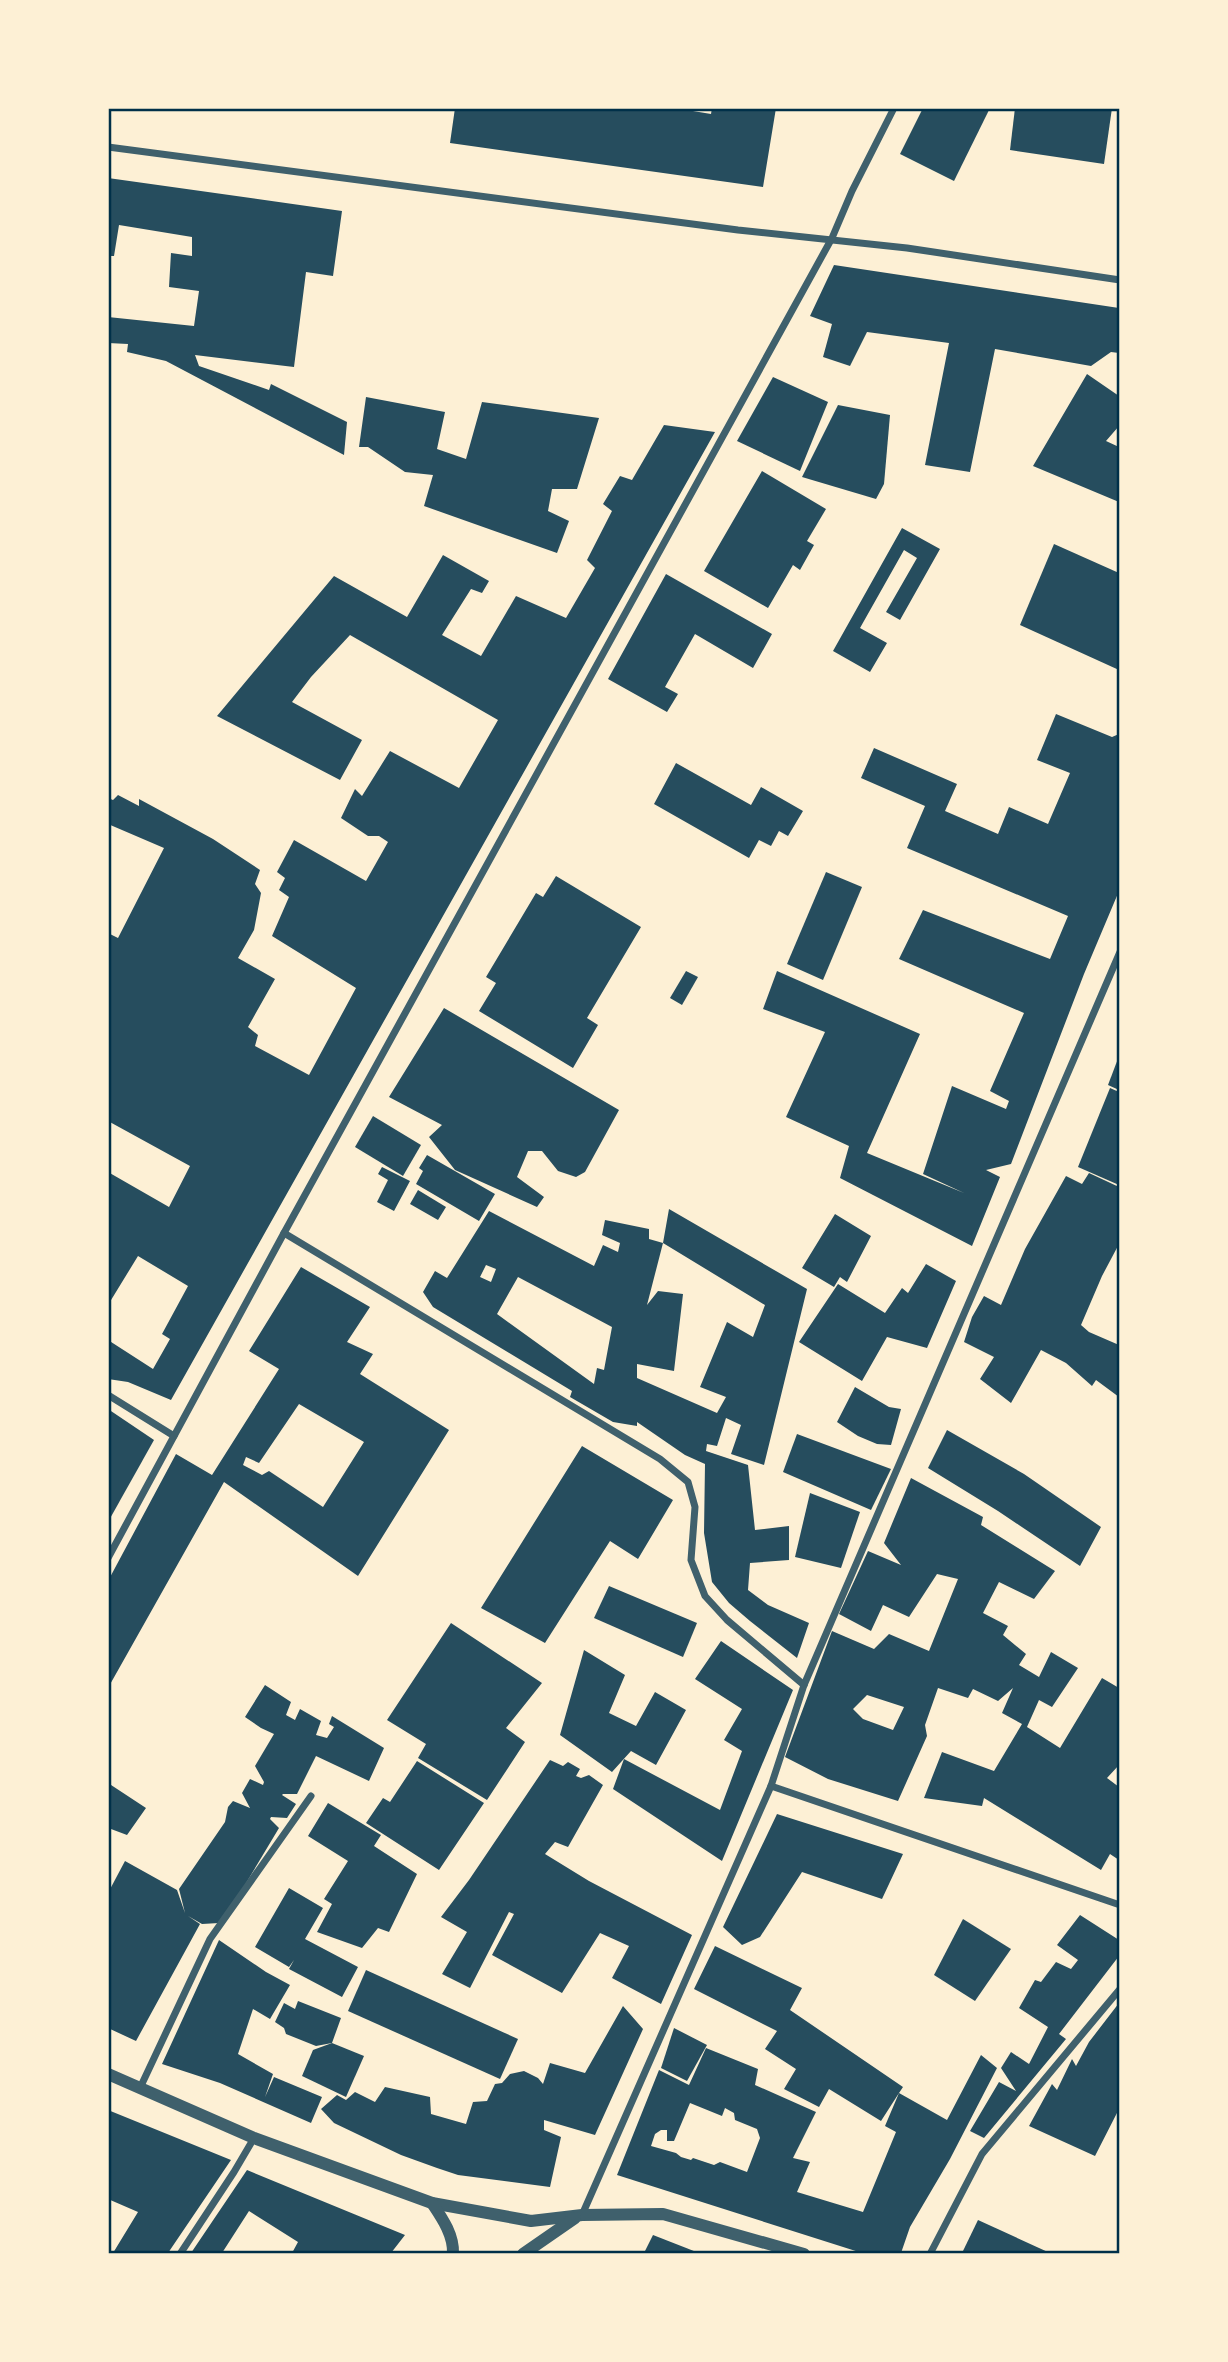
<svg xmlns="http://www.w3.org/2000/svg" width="1228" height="2362" font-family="Lato,sans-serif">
  <rect width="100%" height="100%" fill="#fdf0d5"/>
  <g fill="#264d5e" fill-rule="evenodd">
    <polygon points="455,108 675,108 711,114 712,108 776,108 763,187 450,143"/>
    <polygon points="923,108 990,108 954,181 900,154"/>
    <polygon points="1015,108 1112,108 1104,164 1010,150"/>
    <polygon points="108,178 342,211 333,276 306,272 294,367 195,355 199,366 269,390 271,384 347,422 344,455 166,361 127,352 128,344 108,343 108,317 194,326 199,291 169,287 171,253 192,256 192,237 119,225 114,256 108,256"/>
    <polygon points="834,265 1119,308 1119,353 1111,352 1091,366 995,349 970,472 925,465 949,343 867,332 850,366 823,357 832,324 810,316"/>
    <polygon points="1087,374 1119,396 1119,426 1106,441 1119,447 1119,502 1033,466"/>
    <polygon points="773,377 828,402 800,471 737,441"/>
    <polygon points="366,397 445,412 437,449 466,459 482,402 599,418 577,489 552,489 548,511 569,521 557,553 424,506 433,475 405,472 368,447 359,447"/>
    <polygon points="838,405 890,415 884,484 876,499 802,477"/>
    <polygon points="664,425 715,432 171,1400 128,1382 108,1379 108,1340 153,1369 170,1339 162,1334 188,1286 138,1256 108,1305 108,1172 169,1207 190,1166 108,1121 108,933 118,938 164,848 108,824 108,798 113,800 118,795 139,806 139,799 213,839 260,870 255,884 261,893 254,930 238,958 275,979 248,1027 258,1035 255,1046 309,1075 356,988 272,936 289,897 279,890 285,878 277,872 294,840 366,881 388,842 379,836 368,836 341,818 355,789 362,796 390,751 459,788 498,720 350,635 311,677 292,702 362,740 340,780 217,716 334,576 407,617 443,555 489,581 482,593 471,589 442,635 481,656 516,596 566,618 595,568 587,560 612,511 603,504 620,476 632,480"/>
    <polygon points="762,471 826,509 807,541 814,545 800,570 793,565 768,608 704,571"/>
    <polygon points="902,528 940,549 900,620 886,612 917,558 904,550 860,628 887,643 870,672 833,651"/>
    <polygon points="1054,544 1119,573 1119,670 1020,625"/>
    <polygon points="666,574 772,634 753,668 695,634 665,687 678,694 667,712 608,679"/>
    <polygon points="1056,714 1112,737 1119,734 1119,891 1084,974 1011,1164 986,1170 1000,1177 972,1246 840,1178 849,1146 786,1117 825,1032 763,1009 777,971 920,1034 867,1153 964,1193 923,1174 952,1086 1006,1109 1009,1101 990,1091 1024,1013 899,959 923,910 1050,959 1068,916 907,848 925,806 861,778 874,748 957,784 945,811 998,834 1009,807 1048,824 1070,773 1037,760"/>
    <polygon points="676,763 751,805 761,787 803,811 788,836 779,831 771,846 759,840 749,858 654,804"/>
    <polygon points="826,872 862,887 823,980 787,964"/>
    <polygon points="556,876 641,927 587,1018 598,1025 573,1068 479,1011 496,983 486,977 536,893 543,897"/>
    <polygon points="686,971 698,977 682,1005 670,998"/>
    <polygon points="444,1008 619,1110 585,1172 576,1177 558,1171 542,1151 528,1151 517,1177 544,1197 537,1207 455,1170 429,1137 442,1125 389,1097"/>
    <polygon points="1119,1056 1119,1090 1108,1085"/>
    <polygon points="1110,1088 1119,1092 1119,1185 1078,1167"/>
    <polygon points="373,1116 421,1145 403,1176 355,1147"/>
    <polygon points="427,1155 495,1194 479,1221 416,1184 423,1171 419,1168"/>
    <polygon points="382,1167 410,1181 394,1211 377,1202 388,1180 378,1174"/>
    <polygon points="1089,1173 1119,1187 1119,1244 1102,1276 1081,1325 1089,1332 1119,1345 1119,1397 1096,1380 1092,1386 1066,1363 1041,1350 1011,1403 980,1379 994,1357 964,1342 972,1317 984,1296 1001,1305 1025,1249 1066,1176 1082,1184"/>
    <polygon points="418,1190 446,1207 438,1220 410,1204"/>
    <path d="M669,1209L807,1289L764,1465L731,1454L741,1425L726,1418L717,1446L707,1444L706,1451L748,1465L755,1530L789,1526V1560L750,1563L748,1590L768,1605L809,1623L797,1658L750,1621L729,1603L712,1582L704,1533L705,1464L685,1455L637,1422V1426L613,1422L570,1397L572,1391L433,1307L423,1292L435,1271L447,1278L489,1211L594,1266L603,1245L618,1252L620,1243L602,1235L605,1220L649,1229V1239L663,1243ZM663,1243L765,1305L753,1337L727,1322L700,1387L726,1397L717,1413L637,1378V1364L674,1371L683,1294L658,1291L647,1305ZM486,1265L496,1269L491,1282L480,1277ZM518,1277L612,1327L604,1370L597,1368L594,1384L497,1314Z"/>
    <polygon points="835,1214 871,1236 847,1282 840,1277 834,1287 802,1268"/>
    <polygon points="926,1264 956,1281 927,1348 887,1337 862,1381 799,1342 838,1284 885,1313 902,1288 908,1293"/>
    <path d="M301,1267L370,1307L347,1342L373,1354L360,1374L449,1430L358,1576L224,1482L108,1688V1581L176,1454L212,1475L279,1369L249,1351ZM299,1404L364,1442L323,1507L269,1471L262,1475L243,1465L246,1457L259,1463Z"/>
    <polygon points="855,1387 889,1407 901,1409 891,1445 877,1444 858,1436 837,1422"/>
    <polygon points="108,1409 154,1440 108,1522"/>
    <polygon points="947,1430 1024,1474 1101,1527 1080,1566 998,1511 928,1468"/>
    <polygon points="797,1434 891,1469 871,1510 783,1472"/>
    <polygon points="582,1446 673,1500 638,1559 610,1541 545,1643 481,1608"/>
    <path d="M911,1478L983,1517L981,1525L1055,1571L1034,1599L999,1582L983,1613L1008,1626L1003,1635L1026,1654L1019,1665L1039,1677L1051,1652L1078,1668L1052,1707L1039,1700L1027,1727L1060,1748L1102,1678L1119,1688V1765L1107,1778L1119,1787V1860L1110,1854L1101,1870L984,1798L982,1806L924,1798L942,1752L994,1771L1022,1724L1002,1713L1013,1688L998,1701L973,1689L968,1698L938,1688L925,1725L927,1736L898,1801L828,1779L785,1757L832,1631L874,1649L889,1634L929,1651L958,1579L937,1574L909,1617L883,1605L871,1631L839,1614L868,1551L901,1565L884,1543ZM867,1695L904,1707L893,1730L863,1719L853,1709Z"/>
    <polygon points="810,1493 860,1512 841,1568 795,1557"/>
    <polygon points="609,1586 697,1623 683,1657 594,1618"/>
    <polygon points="451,1623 542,1683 506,1728 525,1742 487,1800 418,1758 426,1744 387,1720"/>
    <polygon points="721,1641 793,1690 722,1861 613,1789 624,1759 720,1810 742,1751 724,1740 742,1709 695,1679"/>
    <polygon points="584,1650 625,1675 609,1713 636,1726 655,1692 686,1710 656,1765 631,1751 612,1772 560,1735"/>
    <polygon points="265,1685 291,1702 286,1715 295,1720 300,1709 321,1721 316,1735 327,1738 334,1727 329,1724 332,1716 384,1748 369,1781 316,1756 297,1794 283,1794 282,1795 296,1804 287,1818 271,1817 270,1819 279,1828 230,1910 219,1923 202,1924 188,1916 200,1924 136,2041 108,2028 108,1893 125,1861 177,1890 185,1913 179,1889 225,1822 228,1807 233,1801 250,1808 242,1793 250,1779 263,1785 264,1782 255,1766 274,1734 261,1728 245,1717"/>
    <polygon points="550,1760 563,1766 568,1762 580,1769 576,1776 581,1778 589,1775 603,1785 568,1847 555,1842 545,1854 589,1881 692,1935 661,2004 612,1978 629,1946 600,1933 562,1993 492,1955 514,1914 509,1912 470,1988 442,1974 467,1932 441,1917 469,1880"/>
    <polygon points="417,1761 484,1803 439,1870 366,1823 383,1798 390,1802"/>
    <polygon points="108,1783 146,1808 127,1835 111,1829 108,1832"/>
    <polygon points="328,1803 381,1835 374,1846 417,1874 389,1932 378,1928 362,1948 317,1932 332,1904 324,1899 348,1861 308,1836"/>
    <polygon points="777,1814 903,1854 882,1899 802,1872 760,1937 742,1945 723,1927"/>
    <polygon points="289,1888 323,1908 305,1939 358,1967 342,1997 289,1969 294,1960 289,1967 255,1947"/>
    <polygon points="1080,1915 1119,1940 1119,1956 1059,2034 1066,2039 984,2138 970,2131 999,2082 1016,2091 1001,2068 1011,2052 1029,2064 1048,2027 1019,2008 1035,1980 1041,1982 1056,1962 1071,1969 1078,1960 1057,1945"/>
    <polygon points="963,1919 1011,1949 975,2001 934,1975"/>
    <polygon points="219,1940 266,1972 290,1985 270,2019 253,2009 238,2054 273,2074 265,2097 274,2077 322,2097 311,2123 220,2083 162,2064"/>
    <path d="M715,1946L802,1988L790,2010L903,2087L899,2093L947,2120L981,2055L997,2068L950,2159L910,2227L901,2253H862L617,2175L659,2070L689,2085L706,2048L758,2069L755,2085L816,2112L793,2158L810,2162L797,2192L863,2212L896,2132L885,2126L899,2093L881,2121L829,2089L819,2107L784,2089L796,2069L765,2049L777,2031L694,1989ZM690,2103L722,2116L725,2108L734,2113L735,2120L757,2129L760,2138L747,2172L720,2162L714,2165L693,2158L691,2160L681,2157L676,2153L651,2146L655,2134L661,2130H667V2141H674Z"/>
    <polygon points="366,1970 518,2039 500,2079 348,2011"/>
    <polygon points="298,2001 341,2018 332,2043 316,2046 286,2034 284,2028 275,2022 284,2003 295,2009"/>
    <polygon points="1119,2003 1119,2109 1095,2156 1029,2126 1052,2084 1057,2090 1072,2059 1076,2066 1089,2042"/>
    <polygon points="623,2006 643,2029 595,2135 544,2120 544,2130 561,2137 550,2187 458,2175 437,2168 401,2155 334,2123 321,2109 337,2095 346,2100 355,2092 375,2102 385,2087 430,2097 431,2114 466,2124 473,2102 487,2101 495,2084 502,2083 510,2074 524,2071 538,2078 543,2084 550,2063 585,2073"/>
    <polygon points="674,2028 707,2045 687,2081 661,2068"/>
    <polygon points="332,2043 364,2056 346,2097 302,2076 313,2050"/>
    <polygon points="108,2110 231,2160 168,2253 108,2253 108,2250 113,2253 138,2212 108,2199"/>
    <polygon points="247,2170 405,2235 391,2253 292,2253 298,2242 249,2211 222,2253 191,2253"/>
    <polygon points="978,2220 1050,2253 962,2253"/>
    <polygon points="653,2235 699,2253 644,2253"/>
  </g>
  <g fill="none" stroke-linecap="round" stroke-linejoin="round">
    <g stroke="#3f606c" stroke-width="7">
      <polyline points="108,147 738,230 907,248 1120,280"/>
      <polyline points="284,1233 660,1459 688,1482 695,1507 691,1560 705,1596 727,1620 804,1685"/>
      <polyline points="108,1395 174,1436"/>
      <polyline points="108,1558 284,1233 832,238 852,191 894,108"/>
      <polyline points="771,1786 1120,1905"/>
      <polyline points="140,2088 210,1939 311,1796"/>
      <polyline points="582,2215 771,1786 804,1685 1120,952"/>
      <polyline points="180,2254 234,2172 254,2138"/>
      <polyline points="930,2254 982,2154 1120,1989"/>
    </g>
    <g stroke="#3f606c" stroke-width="12">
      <polyline points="108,2074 254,2138 432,2203 531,2221 582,2215 663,2214 804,2254"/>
      <path d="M432,2203C442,2218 454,2235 453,2254"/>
      <polyline points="523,2254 575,2218"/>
    </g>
  </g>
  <rect width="1228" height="2362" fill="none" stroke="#fdf0d5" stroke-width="220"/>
  <rect x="110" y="110" width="1008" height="2142" fill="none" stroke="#003049" stroke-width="2.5"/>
</svg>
